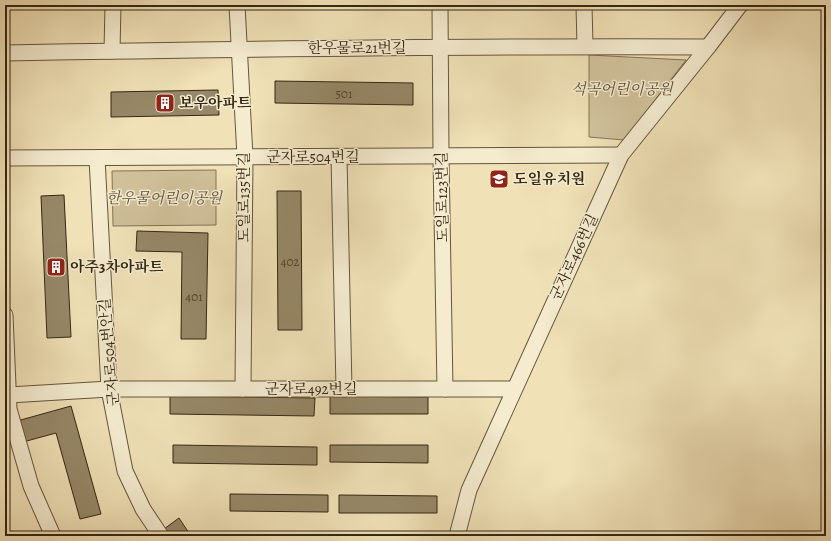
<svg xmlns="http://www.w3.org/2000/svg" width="831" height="541" font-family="Alegreya,'Noto Serif KR',serif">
  <rect width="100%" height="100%" fill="#f0e1b7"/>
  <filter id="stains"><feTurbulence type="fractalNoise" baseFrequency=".005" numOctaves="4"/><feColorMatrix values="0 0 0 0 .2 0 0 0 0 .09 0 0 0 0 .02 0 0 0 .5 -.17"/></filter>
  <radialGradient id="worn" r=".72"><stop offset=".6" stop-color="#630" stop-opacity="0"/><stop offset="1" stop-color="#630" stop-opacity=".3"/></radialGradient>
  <g fill="#d0c19b" stroke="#827457">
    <polygon points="589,55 686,60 624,140 589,137"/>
    <polygon points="216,170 216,225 113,226 112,171"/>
  </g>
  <g fill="#968868" stroke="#352713">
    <polygon points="275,81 413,83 413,105 275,103"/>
    <polygon points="218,90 219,115 111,117 111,92"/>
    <polygon points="277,191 301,191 302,330 278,330"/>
    <polygon points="64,195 71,337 47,338 41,196"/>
    <polygon points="137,231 208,233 206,339 181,339 182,252 136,251"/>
    <polygon points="170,396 315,398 314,416 170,414"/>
    <polygon points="330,396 428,397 428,414 330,414"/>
    <polygon points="71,406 101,514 80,519 56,433 23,442 17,421"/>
    <polygon points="173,445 317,447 317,465 173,463"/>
    <polygon points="330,445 428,445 428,463 330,462"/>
    <polygon points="230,494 328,495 328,512 230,511"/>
    <polygon points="339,495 437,496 437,513 339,513"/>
    <polygon points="179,518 191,536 169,536 164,529"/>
  </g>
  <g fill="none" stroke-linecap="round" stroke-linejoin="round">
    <defs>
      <g id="minor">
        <polyline points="237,5 245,157 243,389"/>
        <polyline points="440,5 441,156 445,389"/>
        <polyline points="584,5 585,46"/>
        <polyline points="112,51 113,5"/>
        <path d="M5,53C239,49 474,46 708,47"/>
        <polyline points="339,157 344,389"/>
        <polyline points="5,158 621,155"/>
        <polyline points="97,158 109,389 125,471 143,509 161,536"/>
        <polyline points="5,315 9,409 31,486 53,536"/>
        <polyline points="9,395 109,389 514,389"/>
        <polyline points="457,536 469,490 621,155 708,47 740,5"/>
      </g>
    </defs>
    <use href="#minor" stroke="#64563c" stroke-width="17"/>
    <use href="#minor" stroke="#f5ecd0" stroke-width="15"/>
  </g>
  <defs>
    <symbol id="building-square" viewBox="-11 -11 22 22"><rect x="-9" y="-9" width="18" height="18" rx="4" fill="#8f2418" stroke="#f5ecd0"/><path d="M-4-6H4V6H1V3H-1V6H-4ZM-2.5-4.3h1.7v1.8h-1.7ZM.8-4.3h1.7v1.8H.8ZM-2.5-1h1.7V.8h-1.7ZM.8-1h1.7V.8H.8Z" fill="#fff"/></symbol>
    <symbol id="school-square" viewBox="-11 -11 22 22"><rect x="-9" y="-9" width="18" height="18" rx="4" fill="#8f2418" stroke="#f5ecd0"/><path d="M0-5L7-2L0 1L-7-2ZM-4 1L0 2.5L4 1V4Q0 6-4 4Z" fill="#fff"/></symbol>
  </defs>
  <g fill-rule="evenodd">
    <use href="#building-square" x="154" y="92" width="22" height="22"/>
    <use href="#school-square" x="488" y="168" width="22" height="22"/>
    <use href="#building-square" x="45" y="256" width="22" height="22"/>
  </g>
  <g text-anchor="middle" stroke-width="3" stroke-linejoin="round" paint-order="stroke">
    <g font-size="13" fill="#4d3f28">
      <text x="344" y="98">501</text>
      <text x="290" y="266">402</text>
      <text x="194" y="301">401</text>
    </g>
    <g font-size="15" fill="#352713" stroke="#f5ecd0">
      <text x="357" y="53">한우물로21번길</text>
      <text x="313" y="162">군자로504번길</text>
      <text transform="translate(244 197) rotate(-90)" y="5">도일로135번길</text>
      <text transform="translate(442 197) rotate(-91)" y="5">도일로123번길</text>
      <text transform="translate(574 257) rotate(-65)" y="5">군자로466번길</text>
      <text transform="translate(109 352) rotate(-95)" y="5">군자로504번안길</text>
      <text x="311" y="394">군자로492번길</text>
    </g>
    <g font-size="15" font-style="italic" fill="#5c4e35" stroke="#f5ecd0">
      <text x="622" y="94">석곡어린이공원</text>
      <text x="164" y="203">한우물어린이공원</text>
    </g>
    <g font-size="15" font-weight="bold" fill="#352713" stroke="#f5ecd0" text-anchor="start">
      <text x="179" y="108">보우아파트</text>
      <text x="513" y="184">도일유치원</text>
      <text x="70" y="272">아주3차아파트</text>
    </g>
  </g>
  <rect width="831" height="541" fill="none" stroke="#f0e1b7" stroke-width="20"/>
  <rect x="6" y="6" width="819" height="529" fill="none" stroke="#352713" stroke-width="2"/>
  <rect x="10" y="10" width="811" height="521" fill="none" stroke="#352713"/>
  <rect width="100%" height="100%" filter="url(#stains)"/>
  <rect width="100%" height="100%" fill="url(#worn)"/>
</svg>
